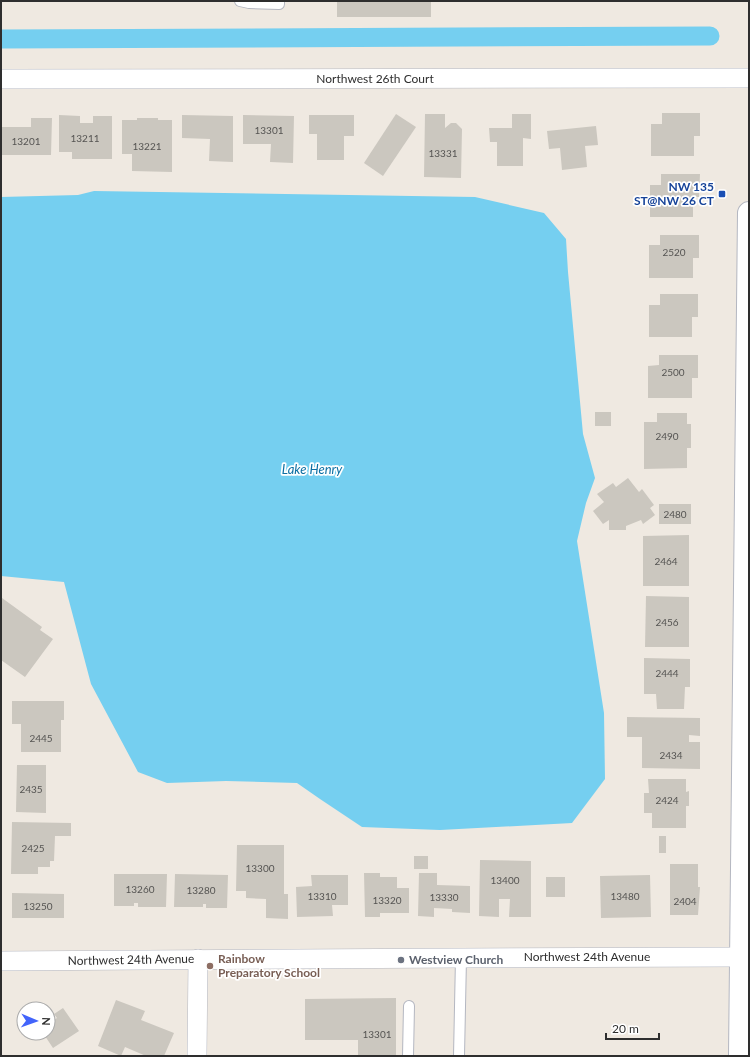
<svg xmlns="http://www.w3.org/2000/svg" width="750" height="1057" font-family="Lato,sans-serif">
  <rect width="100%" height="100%" fill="#efe9e1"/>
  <polygon fill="#75cff0" points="94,191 475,197 544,213 566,239 568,272 583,434 595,478 586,503 577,541 604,713 605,779 572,823 440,830 362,827 320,799 297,783 226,781 167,783 138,772 91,684 64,582 1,576 1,197 78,195"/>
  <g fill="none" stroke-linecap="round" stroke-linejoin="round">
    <polyline stroke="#75cff0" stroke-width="19" points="1,39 710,36"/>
  </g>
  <g fill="#cbc7bf">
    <rect x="337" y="1" width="94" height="16"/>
    <polygon points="662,113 700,113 700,136 694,136 694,156 651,156 651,124 662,124"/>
    <polygon points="396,114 416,127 383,176 364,163"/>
    <polygon points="425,114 445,114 445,128 451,123 456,123 462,129 461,178 424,177"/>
    <polygon points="512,114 531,114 531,139 523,138 523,166 497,166 497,142 490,142 489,128 512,128"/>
    <polygon points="59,115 80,116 80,123 93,123 93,116 112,116 112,159 72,159 72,152 59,152"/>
    <polygon points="182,115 233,116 233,162 209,161 210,139 182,138"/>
    <polygon points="243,115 294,116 293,163 270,162 271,144 243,144"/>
    <polygon points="309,115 354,115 354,136 344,136 344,160 317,160 317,134 309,134"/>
    <polygon points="31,118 52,118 51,155 1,155 1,127 31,127"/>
    <polygon points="137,118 158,118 158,120 172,120 172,172 132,171 132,154 122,154 122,120 137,120"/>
    <polygon points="596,126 598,145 585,146 587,167 562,170 560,148 549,149 547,131"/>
    <polygon points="661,174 700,174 699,197 693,197 693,217 650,217 650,185 661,185"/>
    <polygon points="660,235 699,235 699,258 693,258 693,278 649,278 649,245 660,245"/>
    <polygon points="660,294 698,294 698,317 692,317 692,337 649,337 649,305 660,305"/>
    <polygon points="659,355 698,355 698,378 692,378 692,398 648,398 648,366 659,365"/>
    <rect x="595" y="412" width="16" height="14"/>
    <polygon points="657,413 687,413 687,424 691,424 691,448 687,448 687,468 644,469 644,422 657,422"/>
    <polygon points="628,478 639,492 642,489 654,505 650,508 655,515 643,524 641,520 626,526 626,530 609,530 609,520 603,524 593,511 604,502 597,494 613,483 616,487"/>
    <rect x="659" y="504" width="32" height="20"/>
    <polygon points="689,535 689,586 643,586 643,536"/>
    <polygon points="646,596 689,597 689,647 645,647"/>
    <polygon points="2,598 42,627 40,630 53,639 25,677 1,660 1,600"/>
    <polygon points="644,658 690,659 690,687 685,687 684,709 657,709 656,694 644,694"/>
    <polygon points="12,701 64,701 64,720 61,720 61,752 21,752 21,724 12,724"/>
    <polygon points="627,717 700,718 700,736 689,735 689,742 700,742 700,769 642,768 642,737 627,737"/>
    <polygon points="17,765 46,765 46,813 16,812"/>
    <polygon points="648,779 686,779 686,792 689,791 689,806 686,806 686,828 652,828 652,813 644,813 644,793 649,793"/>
    <polygon points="12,822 71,823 71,836 55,836 54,861 50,861 50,867 38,867 38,874 11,874"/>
    <rect x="659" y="836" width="7" height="17"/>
    <polygon points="237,845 284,845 284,894 288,894 288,919 266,918 266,899 246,898 246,891 236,891"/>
    <rect x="414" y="856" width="14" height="13"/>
    <polygon points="480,860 531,861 531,917 509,917 510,899 499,899 499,917 479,916"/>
    <polygon points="670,864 698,864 698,887 700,887 698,915 670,915"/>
    <polygon points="364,873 380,873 380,877 397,877 397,888 409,888 409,913 380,913 380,917 365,917"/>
    <polygon points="419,873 437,873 437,885 470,886 470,913 452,912 452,909 434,908 434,917 418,916"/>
    <polygon points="114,874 167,874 166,907 138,907 138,903 134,903 134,906 114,906"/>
    <polygon points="175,874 228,875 227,908 206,908 206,904 203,904 203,907 174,907"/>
    <polygon points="311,875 348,875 348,905 332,905 333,916 297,917 296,887 312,886"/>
    <polygon points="650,875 651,917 601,918 600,876"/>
    <rect x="546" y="877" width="19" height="20"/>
    <polygon points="12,893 64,894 64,918 12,918"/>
    <polygon points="396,998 396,1056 358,1056 358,1040 305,1040 305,999"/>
    <polygon points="116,1000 145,1011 141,1020 174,1033 164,1056 146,1056 125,1047 121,1056 98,1046"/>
    <polygon points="63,1008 79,1031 53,1048 43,1033 48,1033 48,1024 57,1018 54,1014"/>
  </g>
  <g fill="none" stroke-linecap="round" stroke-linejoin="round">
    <defs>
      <g id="lane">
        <polyline points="240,1 249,3 279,4 279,1"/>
        <polyline points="408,1056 409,1006"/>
        <polyline points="459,1056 461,958"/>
      </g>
      <g id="street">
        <polyline points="1,79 749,78"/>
        <polyline points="1,961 461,958 741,957"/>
        <polyline points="197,1056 198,959"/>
      </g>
      <polyline id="secondary" points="740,1056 749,213"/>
    </defs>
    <use href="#lane" stroke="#b4b7c1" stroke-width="12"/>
    <use href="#street" stroke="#b4b7c1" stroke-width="20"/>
    <use href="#secondary" stroke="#b4b7c1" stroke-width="24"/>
    <use href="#lane" stroke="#fff" stroke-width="10"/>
    <use href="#street" stroke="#fff" stroke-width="19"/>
    <use href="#secondary" stroke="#fff" stroke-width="22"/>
  </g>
  <rect fill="#1a4fb4" stroke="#fff" stroke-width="1.5" x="718" y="190" width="8" height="8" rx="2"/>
  <circle fill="#6b7280" stroke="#fff" stroke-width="1.5" cx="401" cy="960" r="4"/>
  <circle fill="#8d6e63" stroke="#fff" stroke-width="1.5" cx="210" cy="966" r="4"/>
  <g text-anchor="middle" stroke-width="3.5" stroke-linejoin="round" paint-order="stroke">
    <g font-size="10" fill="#555452">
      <text x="269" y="134">13301</text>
      <text x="85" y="142">13211</text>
      <text x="26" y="145">13201</text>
      <text x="147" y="150">13221</text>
      <text x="443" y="157">13331</text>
      <text x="674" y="256">2520</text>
      <text x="673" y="376">2500</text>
      <text x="667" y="440">2490</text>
      <text x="675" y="518">2480</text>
      <text x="666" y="565">2464</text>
      <text x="667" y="626">2456</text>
      <text x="667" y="677">2444</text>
      <text x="41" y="742">2445</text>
      <text x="671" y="759">2434</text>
      <text x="31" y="793">2435</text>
      <text x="667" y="804">2424</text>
      <text x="33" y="852">2425</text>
      <text x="260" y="872">13300</text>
      <text x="505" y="884">13400</text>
      <text x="140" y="893">13260</text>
      <text x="201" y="894">13280</text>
      <text x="322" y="900">13310</text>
      <text x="625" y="900">13480</text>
      <text x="444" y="901">13330</text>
      <text x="387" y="904">13320</text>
      <text x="685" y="905">2404</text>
      <text x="38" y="910">13250</text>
      <text x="377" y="1038">13301</text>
    </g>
    <g font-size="12" fill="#2e2e2e" stroke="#fff">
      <text x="375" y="83">Northwest 26th Court</text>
      <text x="587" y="961">Northwest 24th Avenue</text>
      <text transform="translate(131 960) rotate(-1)" y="4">Northwest 24th Avenue</text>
    </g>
    <g font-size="12" font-weight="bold" fill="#164399" stroke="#fff" text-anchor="end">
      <text x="714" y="191">NW 135<tspan x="714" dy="14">ST@NW 26 CT</tspan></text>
    </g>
    <g font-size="12" font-weight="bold" fill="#785e54" stroke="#fff" text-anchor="start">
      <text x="218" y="963">Rainbow<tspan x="218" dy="14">Preparatory School</tspan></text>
    </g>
    <g font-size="12" font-weight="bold" fill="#5b616d" stroke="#fff" text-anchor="start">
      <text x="409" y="964">Westview Church</text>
    </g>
    <g font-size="13" font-style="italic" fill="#0d6fa3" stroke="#fff">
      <text x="312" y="474">Lake Henry</text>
    </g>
  </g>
  <rect width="750" height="1057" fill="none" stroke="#2e2e2e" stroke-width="4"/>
  <g transform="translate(36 1021) rotate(92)"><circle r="19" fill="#ffffff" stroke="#ababab"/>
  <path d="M0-3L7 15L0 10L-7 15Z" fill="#4264fb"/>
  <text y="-6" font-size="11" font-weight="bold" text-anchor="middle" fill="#2e2e2e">N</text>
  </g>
  <path d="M606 1033v6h53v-6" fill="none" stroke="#2e2e2e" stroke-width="2"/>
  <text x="612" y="1033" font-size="12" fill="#2e2e2e" stroke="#ffffff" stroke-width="3" paint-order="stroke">20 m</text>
</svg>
